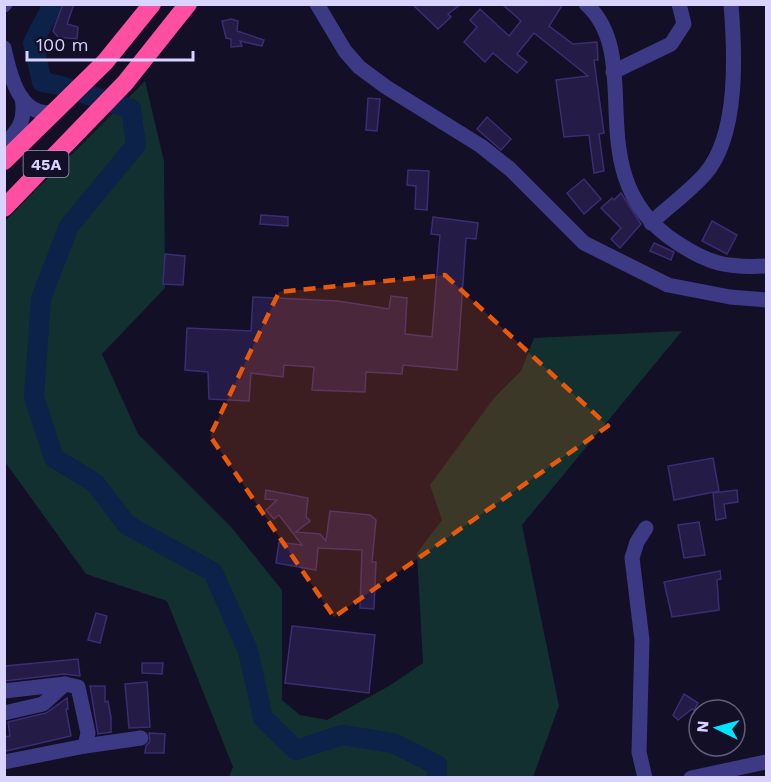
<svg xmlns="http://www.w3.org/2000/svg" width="771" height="782" font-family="'Work Sans',sans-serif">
  <rect width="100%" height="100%" fill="#130f26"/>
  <polygon fill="#12302f" points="145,81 164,161 165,288 102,354 138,434 232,528 282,590 282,700 300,715 327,720 389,686 423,663 417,553 442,520 430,485 494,398 521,371 534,338 682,331 522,525 559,706 533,777 229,777 233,767 167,601 86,574 5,462 4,222"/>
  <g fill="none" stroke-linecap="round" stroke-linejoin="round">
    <polyline stroke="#0c2248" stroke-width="20" points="53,4 33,43 42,82 58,85 131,109 136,145 69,226 41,298 34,397 54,458 95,483 127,525 213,572 248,651 263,718 296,750 342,735 393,743 437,765 437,778"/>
  </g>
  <g fill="#241b47" stroke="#3b2d73" stroke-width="1.5">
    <polygon points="63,4 74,4 67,24 78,27 77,39 58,37 53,31"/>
    <polygon points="412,4 461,4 448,14 451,17 438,29"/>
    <polygon points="502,4 563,4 549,26 573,44 597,42 598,60 594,60 604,133 599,134 604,171 594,173 589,135 564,137 556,80 588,76 534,33 517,54 527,62 517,73 493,53 485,62 464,42 477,27 470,20 480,9 509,36 521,21"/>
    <polygon points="231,19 238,21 237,31 264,40 262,46 240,41 242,46 231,47 231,39 226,38 222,21"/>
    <polygon points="368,98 380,99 377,131 366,130"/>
    <polygon points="487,117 511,139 501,150 477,129"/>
    <polygon points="408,170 429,171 427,210 415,209 416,186 407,185"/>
    <polygon points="584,179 601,199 584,214 567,193"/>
    <polygon points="621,193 641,224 620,248 611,239 621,228 601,208 612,198 614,200"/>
    <polygon points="261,215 288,217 288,226 260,224"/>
    <polygon points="433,217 478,223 476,239 466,238 457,370 403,365 402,374 366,372 365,392 312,390 314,367 284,365 283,377 251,373 249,401 209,399 208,372 185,370 187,328 251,331 253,297 338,301 389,309 391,296 407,298 405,334 432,337 440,235 431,234"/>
    <polygon points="712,221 737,235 727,254 702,241"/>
    <polygon points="654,243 674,252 671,260 650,251"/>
    <polygon points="165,254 185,256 183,285 163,284"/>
    <polygon points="713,458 719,491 674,500 668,466"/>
    <polygon points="266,490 308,498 306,517 310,521 296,532 320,534 326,541 330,511 370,515 376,520 372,562 376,562 374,609 360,608 362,550 318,548 316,570 276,563 279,542 302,545 279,515 274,519 266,510 277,500 265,499"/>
    <polygon points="737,490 738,502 724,504 726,518 716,520 713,493"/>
    <polygon points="699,522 705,555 684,558 678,525"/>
    <polygon points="720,571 721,579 717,580 719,610 672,617 664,582"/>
    <polygon points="96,613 107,616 100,643 88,640"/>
    <polygon points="292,626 375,635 369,693 285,683"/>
    <polygon points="78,659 80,676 64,674 5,681 5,666"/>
    <polygon points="142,663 163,663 162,674 142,673"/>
    <polygon points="147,682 150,727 129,728 125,684"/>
    <polygon points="90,686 105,686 105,702 108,701 111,717 111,732 98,734"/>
    <polygon points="684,694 698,703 694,710 692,709 678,720 673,715"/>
    <polygon points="67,698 68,709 66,709 71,736 6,751 4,737 10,736 8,722 46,713"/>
    <polygon points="149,733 165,734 164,753 145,753 146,746 150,741"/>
  </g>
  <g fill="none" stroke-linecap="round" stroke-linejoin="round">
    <g stroke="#3d3a85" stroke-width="15">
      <polyline points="317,4 345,51 359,67 386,87 481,146 510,169 584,243 668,285 730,297 766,300"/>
      <path d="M586,4C648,60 575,176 676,242C709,264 727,268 766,266"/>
      <polyline points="4,5 5,4"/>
      <path d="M4,48C10,76 20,119 55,112"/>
      <polyline points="613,72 671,44 684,24 679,4"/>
      <path d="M4,145C19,130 26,120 22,98"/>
      <path d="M651,223C668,207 689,192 705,174C739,135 735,53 731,4"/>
      <polyline points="4,691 65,684 78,687 88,733 85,746"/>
      <polyline points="4,713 43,704 65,684"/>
      <polyline points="4,762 85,746 141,738"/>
      <polyline points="645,778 639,752 642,640 632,558 637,542 646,528"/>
      <polyline points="691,778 766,762"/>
    </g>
    <g stroke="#ff4fa3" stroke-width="18">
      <polyline points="4,161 105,62 152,4"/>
      <polyline points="4,208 125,83 188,4"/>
    </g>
  </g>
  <path fill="#e8590c" fill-opacity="0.2" stroke="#e8590c" stroke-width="4.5" stroke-dasharray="12 8" stroke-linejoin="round" d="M445,275L608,426L334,617L210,436L279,292Z"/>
  <g text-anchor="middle" stroke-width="4.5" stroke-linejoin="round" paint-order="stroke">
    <rect fill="#130f26" stroke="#9e99be" stroke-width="1.5" x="23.5" y="151" width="45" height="26" rx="4.5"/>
    <g font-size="16" font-weight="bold" fill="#d9d4ff">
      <text x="46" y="170">45A</text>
    </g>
  </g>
  <rect width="771" height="782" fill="none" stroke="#d9d4ff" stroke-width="12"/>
  <g transform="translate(717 728) rotate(275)"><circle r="28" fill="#130f26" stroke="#625e7d" stroke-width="1.5"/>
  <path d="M0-4.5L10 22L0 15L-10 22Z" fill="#00e5ff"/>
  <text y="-9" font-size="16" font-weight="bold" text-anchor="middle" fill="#d9d4ff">N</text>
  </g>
  <path d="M27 51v9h166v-9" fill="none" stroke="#d9d4ff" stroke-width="3"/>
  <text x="36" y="51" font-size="18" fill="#d9d4ff" stroke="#130f26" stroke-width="4.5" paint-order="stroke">100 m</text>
</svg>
